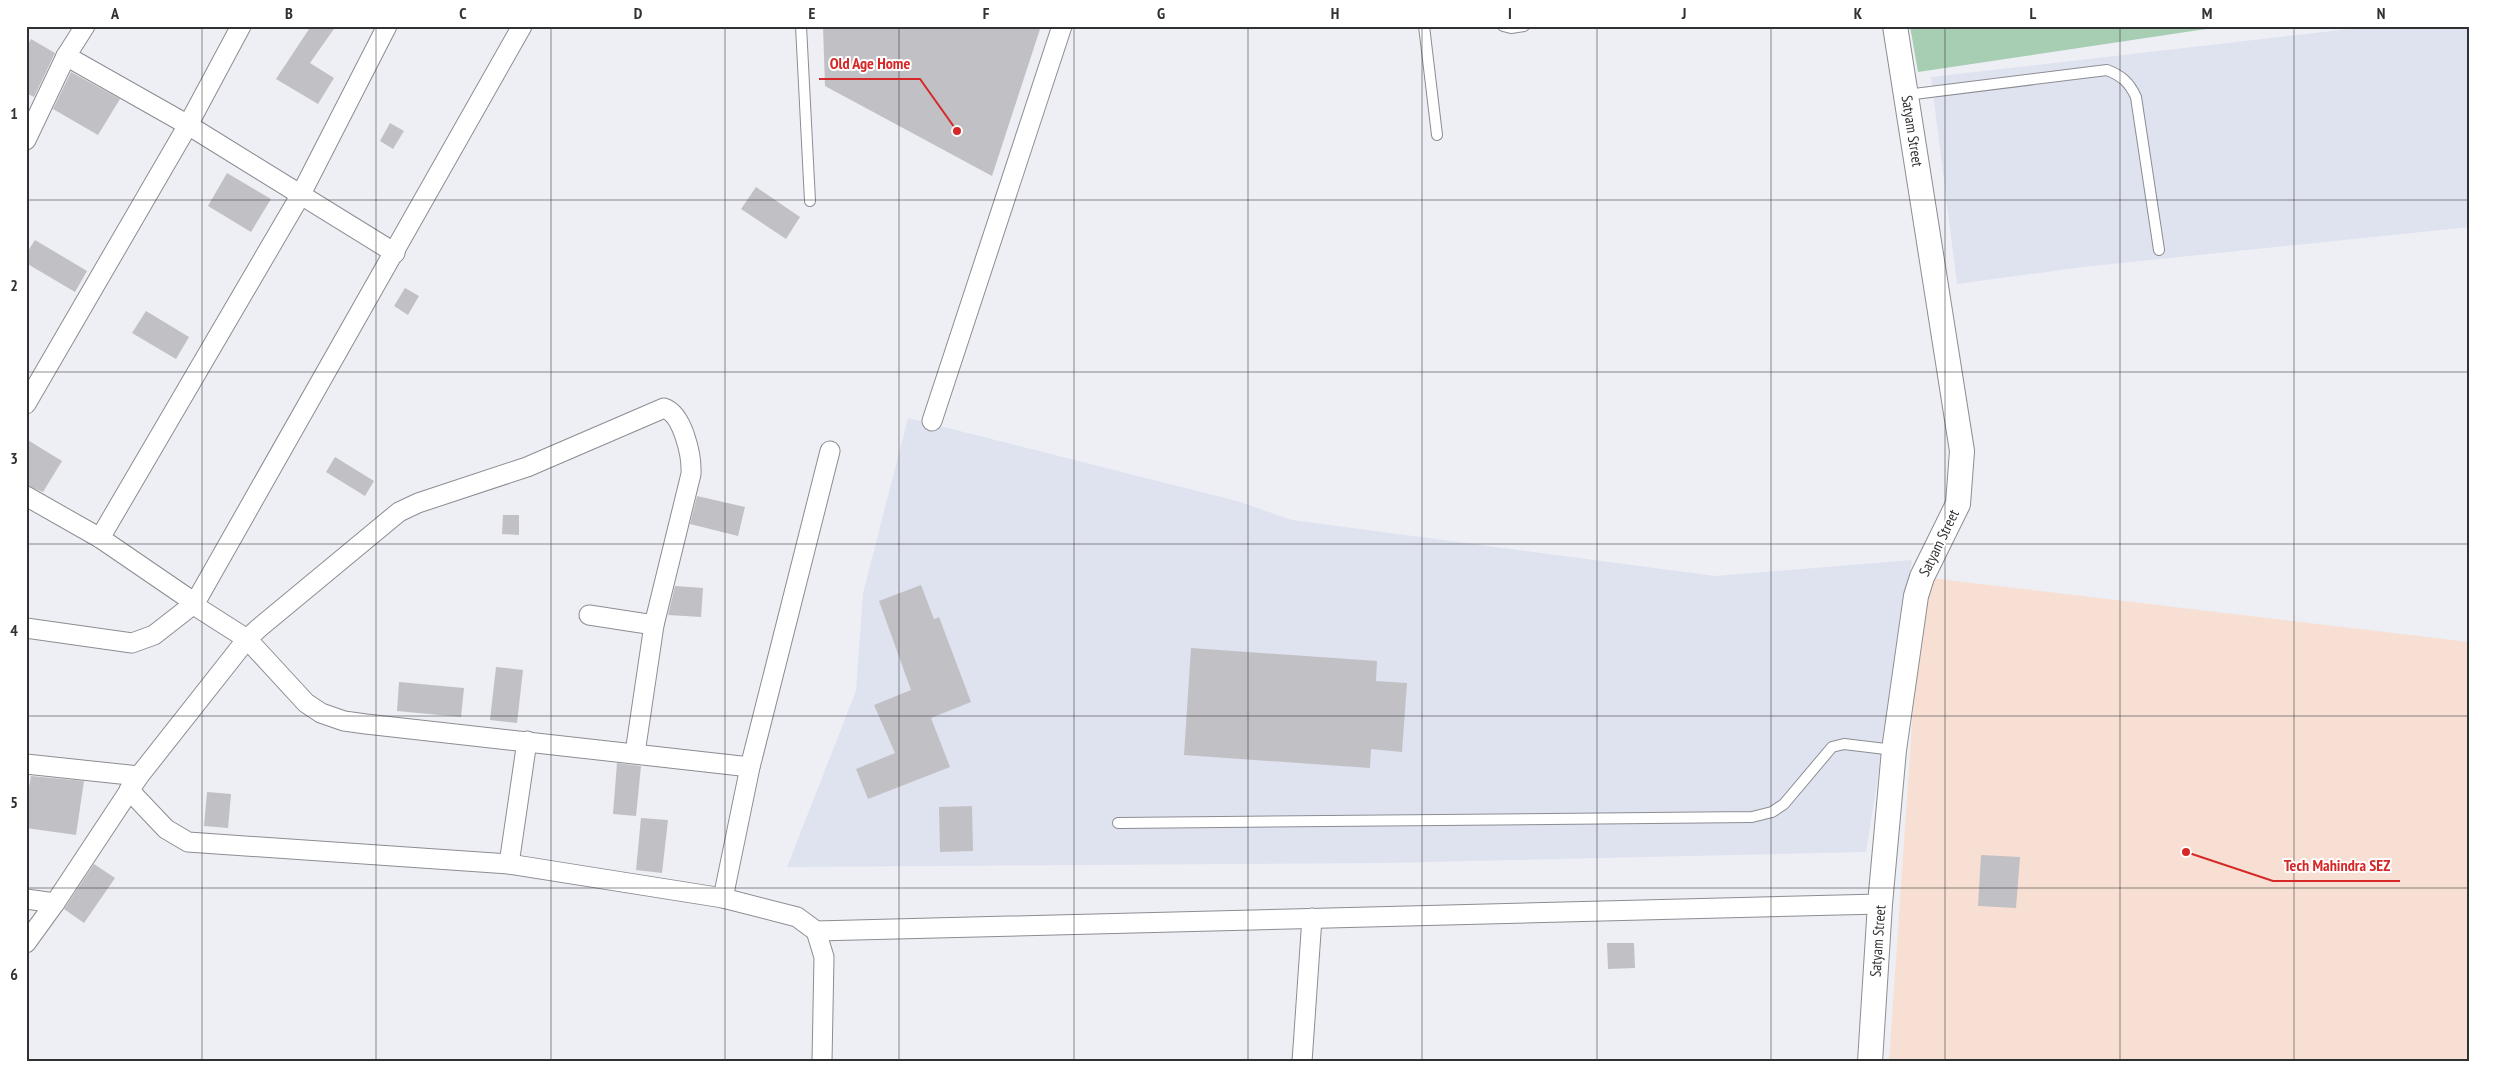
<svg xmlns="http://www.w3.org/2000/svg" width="2496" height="1088" font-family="'PT Sans Narrow',sans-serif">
  <rect width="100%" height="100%" fill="#edeff5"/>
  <polygon fill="#f7e0d3" points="1922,577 2470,642 2470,1062 1889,1062"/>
  <g fill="#dfe3f0">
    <polygon points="2376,26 2470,26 2470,227 2083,267 1957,284 1931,77"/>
    <polygon points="908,418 1237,501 1292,520 1715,576 1912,560 1866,852 1387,863 787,867 856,691 863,593"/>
  </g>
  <polygon fill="#a7cdb3" points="1910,26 2226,26 1918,72"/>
  <g fill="#c1c0c5">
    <polygon points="311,26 336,26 310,63 334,78 318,104 276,79"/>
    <polygon points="823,26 1041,26 992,176 825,86"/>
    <polygon points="31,39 55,53 34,97 26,93 26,48"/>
    <polygon points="71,72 120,99 98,135 53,109"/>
    <polygon points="390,123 404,131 393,149 380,141"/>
    <polygon points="227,173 271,199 251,232 208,206"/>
    <polygon points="756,187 800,217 786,239 741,209"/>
    <polygon points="35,240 87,271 75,292 26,263 26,254"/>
    <polygon points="405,288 419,296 408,315 394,306"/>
    <polygon points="146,311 189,337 176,359 132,333"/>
    <polygon points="26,439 62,461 43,492 26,485"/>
    <polygon points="335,457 374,481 365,496 326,472"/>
    <polygon points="697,496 745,507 738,536 690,524"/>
    <polygon points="503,515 519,515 519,535 502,534"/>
    <polygon points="921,585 934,619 939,617 971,702 931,718 950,767 868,799 856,769 895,753 874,705 911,690 879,601"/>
    <polygon points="675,586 703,588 701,617 668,615"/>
    <polygon points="1191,648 1377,661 1376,681 1407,683 1402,752 1371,749 1370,768 1184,755"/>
    <polygon points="496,667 523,670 517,723 490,720"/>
    <polygon points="399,682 464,688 461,717 397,711"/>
    <polygon points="617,763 641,766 636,816 613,814"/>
    <polygon points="31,776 84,781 76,835 26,828 26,804"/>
    <polygon points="207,792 231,794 228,828 204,826"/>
    <polygon points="972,806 973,851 940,852 939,807"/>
    <polygon points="641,818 668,820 662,873 636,870"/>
    <polygon points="1981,855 2020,857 2016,908 1978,906"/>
    <polygon points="94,864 115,878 84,923 64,909"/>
    <polygon points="1607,943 1634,943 1635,968 1608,969"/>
  </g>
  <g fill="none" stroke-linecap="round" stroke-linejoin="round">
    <defs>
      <g id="service">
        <polyline points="801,26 810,201"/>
        <polyline points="1424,26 1437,135"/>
        <polyline points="1503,26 1511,28 1524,26"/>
        <path d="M1906,95L2107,70C2122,76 2129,82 2136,97L2159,250"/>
        <polyline points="1118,823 1752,817 1772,812 1784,804 1832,747 1844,744 1894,750"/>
      </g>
      <g id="minor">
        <polyline points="66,56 188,125 395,253"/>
        <polyline points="26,140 66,56 85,26"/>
        <polyline points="26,404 188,125 241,26"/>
        <polyline points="932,421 1062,26"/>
        <polyline points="26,496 100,538 195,603 200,609 247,639 306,703 321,713 344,721 366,724 750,767"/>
        <polyline points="100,538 300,196 387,26"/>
        <polyline points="589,615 654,625"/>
        <polyline points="26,628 132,643 154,635 195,603 522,26"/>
        <polyline points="26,764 139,776"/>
        <polyline points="129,790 166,829 188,842 509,864 723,898 797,917 816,931 824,957 822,1062"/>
        <polyline points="509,864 527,741"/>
        <polyline points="723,898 750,767 830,451"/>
        <polyline points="26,899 55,903"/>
        <polyline points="816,931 1880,904"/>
        <path d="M26,943L55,903L139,776L247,639L259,628L399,512L418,503L527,467L664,408C683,414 692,456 691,474L654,625L635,753"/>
        <polyline points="1302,1062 1312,918"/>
      </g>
      <polyline id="tertiary" points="1870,1062 1880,904 1894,750 1916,596 1922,577 1958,504 1962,451 1895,26"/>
    </defs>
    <use href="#service" stroke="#8b8d92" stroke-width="12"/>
    <use href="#minor" stroke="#8b8d92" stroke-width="21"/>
    <use href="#tertiary" stroke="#8b8d92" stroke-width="26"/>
    <use href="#service" stroke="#fff" stroke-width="10"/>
    <use href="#minor" stroke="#fff" stroke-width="19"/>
    <use href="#tertiary" stroke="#fff" stroke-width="24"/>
  </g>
  <path fill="none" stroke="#303133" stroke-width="1" stroke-opacity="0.55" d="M202,26V1062M376,26V1062M551,26V1062M725,26V1062M899,26V1062M1074,26V1062M1248,26V1062M1422,26V1062M1597,26V1062M1771,26V1062M1945,26V1062M2120,26V1062M2294,26V1062M26,200H2470M26,372H2470M26,544H2470M26,716H2470M26,888H2470"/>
  <g text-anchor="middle" stroke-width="4" stroke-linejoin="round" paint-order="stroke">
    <g font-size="15" fill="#303133" stroke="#fff">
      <text transform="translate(1912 131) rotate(81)" y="5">Satyam Street</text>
      <text transform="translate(1939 543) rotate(-64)" y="5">Satyam Street</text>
      <text transform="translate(1878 941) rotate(-86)" y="5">Satyam Street</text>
    </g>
  </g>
  <path fill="none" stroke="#d62828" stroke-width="2" d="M957 131L920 79H819M2186 852L2273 881H2400"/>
  <g fill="#d62828" stroke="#fff" stroke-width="2">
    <circle cx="957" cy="131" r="5"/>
    <circle cx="2186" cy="852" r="5"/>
  </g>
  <g font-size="16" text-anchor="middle" font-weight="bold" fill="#d62828" stroke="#fff" stroke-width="4" stroke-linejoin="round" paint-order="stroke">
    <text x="870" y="69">Old Age Home</text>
    <text x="2337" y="871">Tech Mahindra SEZ</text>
  </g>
  <rect width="2496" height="1088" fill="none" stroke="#ffffff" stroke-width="55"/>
  <rect x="28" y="28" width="2440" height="1032" fill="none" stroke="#303133" stroke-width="2"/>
  <g font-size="16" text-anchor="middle" font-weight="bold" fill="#303133">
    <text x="115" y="19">A</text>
    <text x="289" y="19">B</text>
    <text x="463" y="19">C</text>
    <text x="638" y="19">D</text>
    <text x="812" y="19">E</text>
    <text x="986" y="19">F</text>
    <text x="1161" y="19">G</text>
    <text x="1335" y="19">H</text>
    <text x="1510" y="19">I</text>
    <text x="1684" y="19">J</text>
    <text x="1858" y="19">K</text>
    <text x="2033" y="19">L</text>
    <text x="2207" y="19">M</text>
    <text x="2381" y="19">N</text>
    <text x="14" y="119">1</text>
    <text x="14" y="291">2</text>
    <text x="14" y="464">3</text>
    <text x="14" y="636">4</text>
    <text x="14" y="808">5</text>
    <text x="14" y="980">6</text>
  </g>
</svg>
